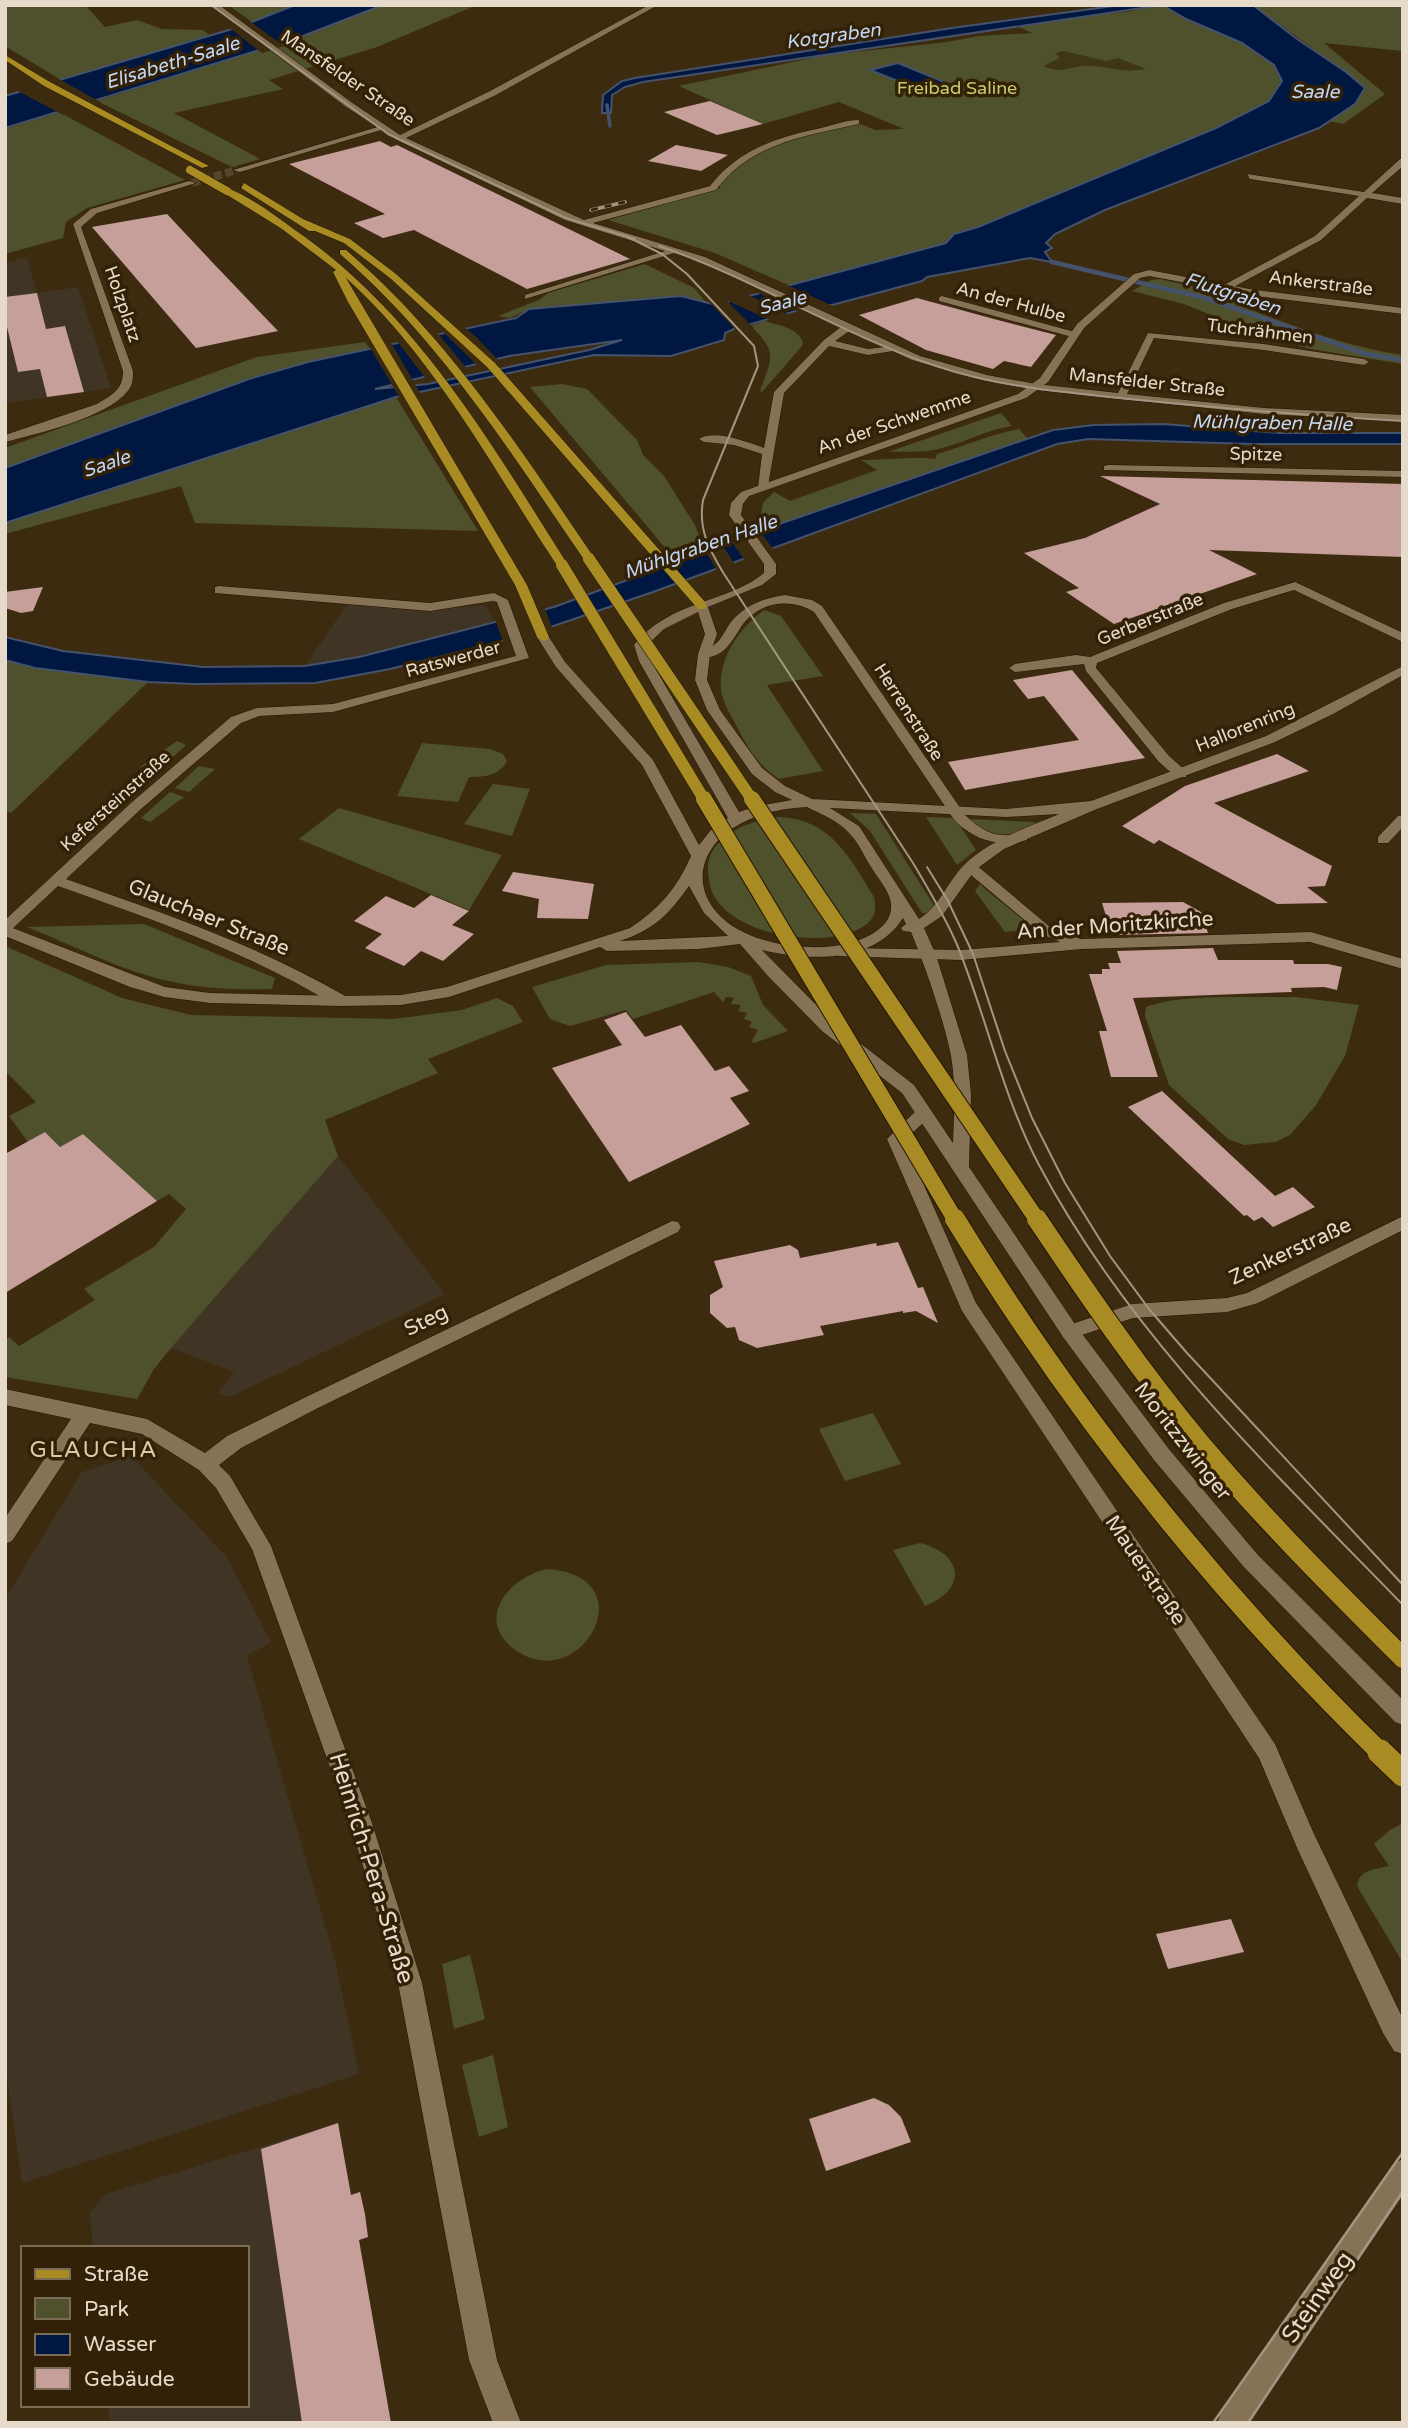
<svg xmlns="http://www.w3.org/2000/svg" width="1408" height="2428" font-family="'Varela Round',sans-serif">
  <rect width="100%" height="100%" fill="#3d2b10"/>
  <g fill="#403425">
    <polygon points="27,257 37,293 78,287 111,388 5,403 5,263"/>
    <polygon points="347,604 429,610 486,605 494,623 359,657 305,666"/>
    <polygon points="338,1156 445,1294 230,1397 218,1393 234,1372 171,1348"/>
    <polygon points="131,1456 227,1557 271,1642 247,1656 335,1960 359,2074 22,2183 5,2064 5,1599 82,1472"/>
    <polygon points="338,2123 351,2194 360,2192 368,2237 359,2240 391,2423 110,2423 108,2405 247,2405 247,2248 93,2248 90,2212 106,2194"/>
  </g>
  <g fill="#4e512c">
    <polygon points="5,5 85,5 105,27 137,20 162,29 203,30 211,36 61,80 5,46"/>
    <polygon points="228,5 295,5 252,22"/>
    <polygon points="383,5 477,5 377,47 269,80 283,89 174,113 260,159 232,167 97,101 295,39"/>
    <polygon points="1162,5 1186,19 1242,43 1274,65 1282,81 1269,101 1216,128 978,227 954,234 946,243 788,285 715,253 608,220 720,188 719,176 754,150 856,122 875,130 904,129 839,102 763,124 679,86 826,55 947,42 979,36 1032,33 1010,23 1127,12"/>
    <polygon points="1253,5 1403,5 1403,51 1324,43 1385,94 1343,124 1329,121 1355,104 1319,53"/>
    <polygon points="59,112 185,180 87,208 66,222 63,238 5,254 5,129"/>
    <polygon points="645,264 694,288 707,303 681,296 529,309 510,318 498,316 539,300 548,293"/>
    <path d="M1160,279L1242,298L1241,306C1294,326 1346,347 1403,355V364L1311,349L1258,334L1184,304L1132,291L1151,280Z"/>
    <path d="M765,321C778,326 796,326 803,342L802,346L762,392L760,391C772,357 778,353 751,326Z"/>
    <path d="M365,342L370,349C244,375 126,424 5,468V448L257,357Z"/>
    <polygon points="562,384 587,389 637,440 643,455 664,476 695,525 705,552 678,563 530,387"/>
    <polygon points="396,397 478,531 195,523 181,486 5,534 5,523"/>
    <path d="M1001,413L1012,426C984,430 965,443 938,449C923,453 904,451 888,452Z"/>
    <path d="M1019,429L1028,439L764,530L755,518L761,515L763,503L774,492L790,501L877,470L861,460C880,460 921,456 935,459L937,454C965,446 991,434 1019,429Z"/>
    <path d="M764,610L781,616L823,676L767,685L823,771L779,779C759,766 749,750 738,729C732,717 722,702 721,689C718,657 741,627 764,610Z"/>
    <polygon points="5,660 35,668 148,682 11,813 5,811"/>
    <polygon points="177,741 186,745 157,772 140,767"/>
    <path d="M422,743L490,749L503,754L507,761C499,776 484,777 469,777L458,802L397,796Z"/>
    <polygon points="199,766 215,769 189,792 175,788"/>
    <polygon points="493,784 530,789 512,836 464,824"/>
    <polygon points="170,792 184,797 150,822 141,818"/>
    <polygon points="339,808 502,855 469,910 299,839"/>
    <polygon points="850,813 876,814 935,907 928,914 922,913 870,831"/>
    <path d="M779,817C831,819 850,858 874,897C876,907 876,915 869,922C836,954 715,937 709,880C708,872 707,862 711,854C724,829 753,821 779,817Z"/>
    <polygon points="926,817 955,818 976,850 957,865"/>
    <path d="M969,819L1034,822L1035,824C1017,840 985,838 969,819Z"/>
    <polygon points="980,884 986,890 1035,929 1005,932 975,891"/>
    <path d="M144,924L275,978L272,989C237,990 203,989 169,981C121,971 73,945 27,927Z"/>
    <polygon points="5,946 122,998 191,1015 394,1019 462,1010 497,998 513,1006 523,1022 428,1059 438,1073 325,1120 338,1156 171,1348 154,1369 137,1399 5,1377 5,1340 9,1337 19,1346 95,1300 84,1289 154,1247 186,1209 169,1194 157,1201 83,1134 60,1147 45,1132 28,1142 9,1116 36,1102 5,1071"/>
    <polygon points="699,962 728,967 751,976 763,1005 788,1031 754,1043 752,1041 758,1030 749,1027 752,1022 744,1019 747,1013 738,1011 741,1005 731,1004 734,998 726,997 723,1002 714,992 633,1019 626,1010 570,1026 550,1019 532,987 606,965"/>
    <path d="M1296,997L1359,1005L1345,1056L1316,1105L1290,1135L1275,1142L1244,1145L1228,1139L1169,1085L1145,1016L1146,1007C1179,993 1258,998 1296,997Z"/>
    <polygon points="873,1413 901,1464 845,1481 819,1429"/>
    <path d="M920,1543C963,1554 968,1589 925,1606L893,1550Z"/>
    <path d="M548,1569C649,1577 579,1698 514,1649C474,1618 510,1576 548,1569Z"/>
    <path d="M1403,1823V1963L1357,1886C1359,1869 1375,1870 1389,1866L1374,1844L1390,1830Z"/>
    <polygon points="470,1955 485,2019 454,2029 442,1964"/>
    <polygon points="493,2055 508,2127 479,2137 462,2065"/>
  </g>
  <path fill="#3e3616" d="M1064,51L1106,61L1118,58L1146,69C1122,74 1102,64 1082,66C1064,68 1063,74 1043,66L1060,58L1055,53Z"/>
  <g fill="#001742" stroke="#45526b" stroke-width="2" fill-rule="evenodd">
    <polygon points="295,5 383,5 295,39 5,128 5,96 239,27"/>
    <path d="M1121,5H1253L1297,39L1346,72L1365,88L1355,104L1319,128L1105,210L1055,234L1046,243L1052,248L1045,252L1052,262L1030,258L927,277L922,281L832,305H816L734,329L725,333L724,340L671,356L594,355L396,397L5,523V468L249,379L308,362L516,318L529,309L681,296L716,305L946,243L954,234L978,227L1216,128L1269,101L1282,81L1274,65L1242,43L1186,19L1162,5L643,82L625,87L612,95L611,113H602L603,95L622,81L635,78L952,28ZM622,340L589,350L428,384L375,389L509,356Z"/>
    <polygon points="898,63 954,86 925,92 870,70"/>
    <polygon points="1163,424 1280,433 1403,433 1403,444 1252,444 1088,439 1057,444 653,592 530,634 390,669 315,683 194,684 148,682 35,668 5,660 5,637 63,651 203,667 305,666 359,657 554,607 785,522 1053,430 1094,425"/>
  </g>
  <g fill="#3d2b10">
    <polygon points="248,20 284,46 262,53 228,27"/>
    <polygon points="57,78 102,103 63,115 16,90"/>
    <polygon points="783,283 835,307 816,308 801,313 754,291"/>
    <polygon points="744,293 792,316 774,322 726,300 754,328 737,331 708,301"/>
    <polygon points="462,325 476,337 500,362 479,367 441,330"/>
    <polygon points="436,331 468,370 427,380 396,340"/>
    <polygon points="390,341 422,396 401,400 369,346"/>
    <polygon points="758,529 775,551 745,561 730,539"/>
    <polygon points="721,543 736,566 718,572 704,549"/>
    <polygon points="544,606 553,630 504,645 495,619"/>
  </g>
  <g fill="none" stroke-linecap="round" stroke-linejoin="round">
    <polyline stroke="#45526b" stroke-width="3.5" points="607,105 610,126"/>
    <polyline stroke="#45526b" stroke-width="4.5" points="1052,262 1205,298 1366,354 1403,360"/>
  </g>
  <g fill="#c69e9a">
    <polygon points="710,101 763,124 717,135 664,112"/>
    <polygon points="380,141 391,147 397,145 630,259 527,289 414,230 383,238 354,223 385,214 289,164"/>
    <polygon points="676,145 728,155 701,171 648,161"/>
    <polygon points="167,214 213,263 278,331 196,348 92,227"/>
    <polygon points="37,293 46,329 65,326 84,392 47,397 40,369 18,372 5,319 5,297"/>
    <polygon points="917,298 994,319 1056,335 1031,367 1004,361 993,369 926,350 859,315"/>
    <polygon points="1100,476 1403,484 1403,557 1209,550 1257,574 1114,624 1066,592 1079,588 1024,553 1085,538 1160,504"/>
    <polygon points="43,587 33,611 21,613 5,608 5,592"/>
    <polygon points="1072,670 1145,758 965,790 948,762 1079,740 1044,696 1028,699 1013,680"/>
    <polygon points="1277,754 1309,771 1214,803 1332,866 1325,886 1307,887 1328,903 1277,904 1159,840 1154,844 1122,826 1185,786"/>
    <polygon points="513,872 594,884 588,919 537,918 539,899 502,891"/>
    <polygon points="431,895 469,911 452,925 474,934 443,961 421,951 404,966 365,948 382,934 354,921 386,896 414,908"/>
    <polygon points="1183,902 1201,912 1208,933 1112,935 1102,903"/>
    <polygon points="1213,948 1218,960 1293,960 1294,964 1328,964 1342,967 1337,990 1324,987 1291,988 1292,992 1133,998 1158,1077 1111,1077 1099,1031 1107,1031 1089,974 1102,974 1102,969 1110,969 1108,963 1121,963 1117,951"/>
    <polygon points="626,1012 645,1037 681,1025 715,1071 729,1066 749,1091 730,1098 750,1124 629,1182 552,1068 622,1045 604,1020"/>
    <polygon points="1162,1091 1275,1196 1293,1187 1315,1207 1273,1227 1262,1217 1254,1221 1247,1215 1244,1216 1128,1107"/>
    <polygon points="45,1132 60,1147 83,1134 157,1201 5,1293 5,1154"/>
    <polygon points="898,1242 918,1288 923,1287 938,1323 916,1311 903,1313 903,1311 820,1326 824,1335 757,1348 739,1340 735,1327 727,1328 710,1313 710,1295 723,1287 714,1261 790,1245 798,1250 800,1258 876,1243 877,1246"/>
    <polygon points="1231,1919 1244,1952 1168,1969 1156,1934"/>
    <polygon points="874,2098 889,2105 901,2117 911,2142 826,2171 809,2119"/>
    <polygon points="338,2123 351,2195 360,2192 365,2214 368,2237 359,2240 391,2423 302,2423 261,2149"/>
  </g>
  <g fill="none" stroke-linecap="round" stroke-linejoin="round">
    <polyline stroke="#56452c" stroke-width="8" stroke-dasharray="8 3.5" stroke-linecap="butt" points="192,183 237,170"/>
    <defs>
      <g id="minor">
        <path d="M211,5H219L351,102L400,135L490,91L649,5H658L496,95L406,138L584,220L710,186C738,150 777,137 821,128C833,125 846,120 859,120V124C805,136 751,143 716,190L593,223L705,257L920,356L987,375L1036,384L1118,393L1148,333L1264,344L1364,359L1369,362L1364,365L1264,350L1154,338L1127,394L1264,408L1403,415V421L1264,414L1036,390L982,380L912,360L893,351L868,355L829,346L784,393L768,486L758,488L762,454L734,445L704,442L699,439C714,429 747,442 764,448L774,392L824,340L841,327L699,261L674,253L525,299V295L665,251L565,220L397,140L345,106ZM849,331L885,347L868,349L835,341Z"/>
        <polygon points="1400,159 1403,159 1403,166 1372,193 1403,198 1403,204 1367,198 1321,240 1228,290 1222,290 1222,286 1315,236 1359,196 1250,179 1247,174 1364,192"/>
        <polygon points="942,296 1075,332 1077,334 1072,337 939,301 939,297"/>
        <polygon points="1108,465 1403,471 1403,477 1104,470 1104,466"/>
        <polygon points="1295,582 1403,633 1403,642 1294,590 1232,609 1097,663 1096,668 1169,756 1186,771 1186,777 1176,777 1159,762 1086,671 1084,664 1015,672 1009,668 1015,664 1076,655 1090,657 1224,603"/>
        <path d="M219,586L430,603L494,593L508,600L529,658L333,712L259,716L241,723L141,809L66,879C163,913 258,945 347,997L349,1001L347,1005H335C248,952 154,920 58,886L10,931L5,933V920L131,803L231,717L257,708L333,704L516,656L497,602L493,601L430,611L215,593V587Z"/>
        <path d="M785,595L812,600L822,606L965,815C978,827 991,837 1010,835C1017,834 1021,833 1027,834V840C998,847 976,841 955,821L814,612C790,597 757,602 741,627C731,643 722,660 700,657V651C722,644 719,639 731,622C745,605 764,598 785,595Z"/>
        <polygon points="1403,815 1403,827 1388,843 1378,843 1378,837 1398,816"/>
        <polygon points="970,863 975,864 1050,927 1081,939 1311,932 1403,959 1403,969 1310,942 1082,949 961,960 839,956 836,953 844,948 961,950 1060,942 1040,933 965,870 963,867"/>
        <polygon points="924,1107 932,1113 930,1117 904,1140 976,1303 1275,1744 1314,1834 1403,2019 1403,2054 1394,2051 1383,2033 1298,1850 1259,1758 962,1311 887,1139 918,1109"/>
        <polygon points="1403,1216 1403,1230 1258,1303 1227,1312 1133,1318 1070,1339 1063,1337 1061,1332 1063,1327 1132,1304 1227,1298 1247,1293"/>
        <polygon points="672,1221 678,1222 681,1227 678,1232 318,1408 241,1448 219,1465 230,1476 271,1546 372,1823 422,1983 497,2360 521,2423 493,2423 469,2360 398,1983 350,1823 252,1549 216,1488 199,1470 142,1434 90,1423 12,1541 5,1544 5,1518 71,1419 5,1405 5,1389 147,1419 205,1453 227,1436 304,1398"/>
        <polygon points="1403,2159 1403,2195 1248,2423 1217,2423 1221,2413 1394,2163"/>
      </g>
      <g id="tertiary">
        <polygon points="381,126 388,128 240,172 233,170"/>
        <path d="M189,181L196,183L97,213L81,227L133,371C133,379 133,385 127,392C107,417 37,434 5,442V435L97,404C112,395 123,390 123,371L73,224L91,209Z"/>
        <path d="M1149,270L1255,290L1403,308V314L1255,296L1149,276L1140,278L1084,328L1048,382L1026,398L749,496L743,504L741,515L776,564V574L762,585L708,607L717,634L710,654L707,680L720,710L762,768L785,786L812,799L1006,809L1091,801L1266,736L1403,666V675L1333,714L1275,742L1097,809L1004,849L975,870L942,916L924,928L936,955L967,1055L971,1094L969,1167L1077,1327L1168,1448L1257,1554L1403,1700V1725L1395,1722L1243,1566L1154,1460L1063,1337L902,1093L822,1031L767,975L740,944L699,949L607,951L600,947L449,997L401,1005L341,1006L210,1003L164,997L130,987L5,936V925L165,987L210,993L341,996L401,995L447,987L630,928C658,910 678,887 691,856L642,765L556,667L537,637L539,634H547L565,662L653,760L699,845L711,830L728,818L639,661L634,645C670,600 726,604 764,573V564L729,515L731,503L741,492L1018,394L1040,378L1077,324L1134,274ZM698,612L705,634L698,654L695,680L707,710L752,774L775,792L792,800L757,806L739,812L651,661L646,646L664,629ZM807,807C821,814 838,821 848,832C858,841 864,856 871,867C877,877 887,888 890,899C897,923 871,937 853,942C834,948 813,948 795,946C668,933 672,814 807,807ZM830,808L1006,817L1059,814C1026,828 989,840 963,866C947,883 939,907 919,919L859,826ZM689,886L704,913L728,936L620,941C655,929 668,915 689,886ZM903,918L906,924L901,928L903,931L911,932C925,966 944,1020 951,1056C956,1085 954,1114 953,1143L914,1085L834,1023L762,950C809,961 874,964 903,918Z"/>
      </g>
      <g id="primary">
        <polygon points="5,55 50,82 209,166 202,168 44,86 5,60"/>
        <polygon points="244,183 303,219 350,239 396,274 495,363 706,603 706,609 698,609 487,367 390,278 344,243 315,231 309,231 241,188"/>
        <path d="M227,188C251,197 274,215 295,230C417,314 490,442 568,565L566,567H558C492,468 436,359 346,278L527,585L549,637L547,640L543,641L537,637L515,585L348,302L333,272L336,270L282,229L224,193Z"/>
        <path d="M340,250H346C448,337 520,449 595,559L593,561H585C510,452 441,341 340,254Z"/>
      </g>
    </defs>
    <use href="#minor" stroke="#231300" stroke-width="1"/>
    <use href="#tertiary" stroke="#231300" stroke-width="1"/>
    <use href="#primary" stroke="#231300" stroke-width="1"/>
    <use href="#minor" fill="#867255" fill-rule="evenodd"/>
    <use href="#tertiary" fill="#867255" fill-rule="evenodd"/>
    <use href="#primary" fill="#a88b22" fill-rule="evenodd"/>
    <g stroke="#a39581" stroke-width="2">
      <polyline points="211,5 388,134 566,218 635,239"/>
      <path d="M628,237L662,254L687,274L754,346L758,366L703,500C698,530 709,549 724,574L913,863C929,890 946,918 958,947C987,1019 1003,1097 1039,1165C1129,1335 1271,1469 1403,1605"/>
      <path d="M659,246C755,279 840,334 936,366C998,387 1064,392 1129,399C1220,408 1311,416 1403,421"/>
      <polyline points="927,867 948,901 973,954 1005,1051 1032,1118 1065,1183 1110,1256 1149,1309 1187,1353 1403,1585"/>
    </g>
    <g stroke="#a39581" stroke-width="2.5">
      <polyline points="1213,2423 1403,2152"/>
      <polyline points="1248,2423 1403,2191"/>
    </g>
    <defs>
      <polyline id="rail" points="591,210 625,202"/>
    </defs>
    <use href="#rail" stroke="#a39581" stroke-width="3.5"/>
    <use href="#rail" stroke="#322106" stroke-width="2.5" stroke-dasharray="7" stroke-linecap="butt"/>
    <defs>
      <polyline id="primary-bridge-far4" points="190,170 227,191"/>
      <g id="primary-bridge-far3">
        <polyline points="589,559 753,801"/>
        <polyline points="562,565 705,801"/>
      </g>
      <g id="primary-bridge-far2">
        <polyline points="704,799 956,1221"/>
        <polyline points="752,799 1038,1221"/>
      </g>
      <g id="primary-bridge-far1">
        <path d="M955,1219C1075,1414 1218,1594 1382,1754"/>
        <path d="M1037,1219C1088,1295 1140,1371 1199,1442C1263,1518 1333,1588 1403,1658"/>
      </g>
      <polyline id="primary-bridge" points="1380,1752 1403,1774"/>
    </defs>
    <use href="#primary-bridge-far4" stroke="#231300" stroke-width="9" stroke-linecap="butt"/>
    <use href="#primary-bridge-far3" stroke="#231300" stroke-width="13" stroke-linecap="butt"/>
    <use href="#primary-bridge-far2" stroke="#231300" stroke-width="18" stroke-linecap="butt"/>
    <use href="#primary-bridge-far1" stroke="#231300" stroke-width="22" stroke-linecap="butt"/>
    <use href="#primary-bridge" stroke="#231300" stroke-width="27" stroke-linecap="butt"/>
    <use href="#primary-bridge-far4" stroke="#a88b22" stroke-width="8"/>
    <use href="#primary-bridge-far3" stroke="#a88b22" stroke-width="12"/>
    <use href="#primary-bridge-far2" stroke="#a88b22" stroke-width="16"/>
    <use href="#primary-bridge-far1" stroke="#a88b22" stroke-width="20"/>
    <use href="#primary-bridge" stroke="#a88b22" stroke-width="25"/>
  </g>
  <g text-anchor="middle" stroke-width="7" stroke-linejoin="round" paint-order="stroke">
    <g font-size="18" fill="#e6dbcb" stroke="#322106">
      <text transform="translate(348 78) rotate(34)" y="6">Mansfelder Straße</text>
      <text transform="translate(1321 283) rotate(7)" y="6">Ankerstraße</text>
      <text transform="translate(1011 302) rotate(15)" y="6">An der Hulbe</text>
      <text transform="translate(123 304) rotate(71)" y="6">Holzplatz</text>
      <text transform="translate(1260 331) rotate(7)" y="6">Tuchrähmen</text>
      <text transform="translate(1147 382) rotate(6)" y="6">Mansfelder Straße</text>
      <text transform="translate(894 422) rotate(-19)" y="6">An der Schwemme</text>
      <text transform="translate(1256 454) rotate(1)" y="6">Spitze</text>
      <text transform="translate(1150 619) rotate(-22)" y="6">Gerberstraße</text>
      <text transform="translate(453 659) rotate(-15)" y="6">Ratswerder</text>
      <text transform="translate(909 712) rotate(57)" y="6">Herrenstraße</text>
      <text transform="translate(1245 727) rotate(-22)" y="6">Hallorenring</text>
      <text transform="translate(115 801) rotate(-42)" y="6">Kefersteinstraße</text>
    </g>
    <g font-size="18" fill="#c5cc6e" stroke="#322106">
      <text x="957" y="94">Freibad Saline</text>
    </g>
    <g font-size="19" font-style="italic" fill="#c2d6f5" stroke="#322106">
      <text transform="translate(833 35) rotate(-8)" y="7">Kotgraben</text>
      <text transform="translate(172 62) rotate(-17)" y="7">Elisabeth-Saale</text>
      <text x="1315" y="98">Saale</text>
      <text transform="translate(1233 293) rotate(18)" y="7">Flutgraben</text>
      <text transform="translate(782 302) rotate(-14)" y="7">Saale</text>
      <text transform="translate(1272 422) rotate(1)" y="7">Mühlgraben Halle</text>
      <text transform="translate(106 463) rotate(-19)" y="7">Saale</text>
      <text transform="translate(700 546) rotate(-19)" y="7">Mühlgraben Halle</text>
    </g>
    <g font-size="21" fill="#e6dbcb" stroke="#322106">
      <text transform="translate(209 917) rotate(22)" y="7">Glauchaer Straße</text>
      <text transform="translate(1115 925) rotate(-4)" y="7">An der Moritzkirche</text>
      <text transform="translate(1290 1251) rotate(-25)" y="7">Zenkerstraße</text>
      <text transform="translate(426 1320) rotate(-26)" y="7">Steg</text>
      <text transform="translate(1183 1441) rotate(52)" y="7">Moritzzwinger</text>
      <text transform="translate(1146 1570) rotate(56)" y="7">Mauerstraße</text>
    </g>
    <g font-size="23" letter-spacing="2" fill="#dec8a9" stroke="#322106">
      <text x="94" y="1457">GLAUCHA</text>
    </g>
    <g font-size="24" fill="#e6dbcb" stroke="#322106">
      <text transform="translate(372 1868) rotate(73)" y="8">Heinrich-Pera-Straße</text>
      <text transform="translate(1317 2297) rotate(-55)" y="8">Steinweg</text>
    </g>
  </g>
  <rect width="1408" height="2428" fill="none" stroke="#e6dbcb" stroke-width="14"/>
  <rect x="21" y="2246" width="228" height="161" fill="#322106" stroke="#7a6b55" stroke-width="2"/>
  <rect x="35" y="2269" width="35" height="10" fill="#a88b22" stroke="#7a6b55" stroke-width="2"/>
  <text x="84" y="2281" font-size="21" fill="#e6dbcb">Straße</text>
  <rect x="35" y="2298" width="35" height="21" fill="#4e512c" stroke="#7a6b55" stroke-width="2"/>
  <text x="84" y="2316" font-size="21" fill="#e6dbcb">Park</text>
  <rect x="35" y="2334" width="35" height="21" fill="#001742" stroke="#7a6b55" stroke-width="2"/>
  <text x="84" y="2351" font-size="21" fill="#e6dbcb">Wasser</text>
  <rect x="35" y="2368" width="35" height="21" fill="#c69e9a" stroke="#7a6b55" stroke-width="2"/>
  <text x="84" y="2386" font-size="21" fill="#e6dbcb">Gebäude</text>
</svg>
